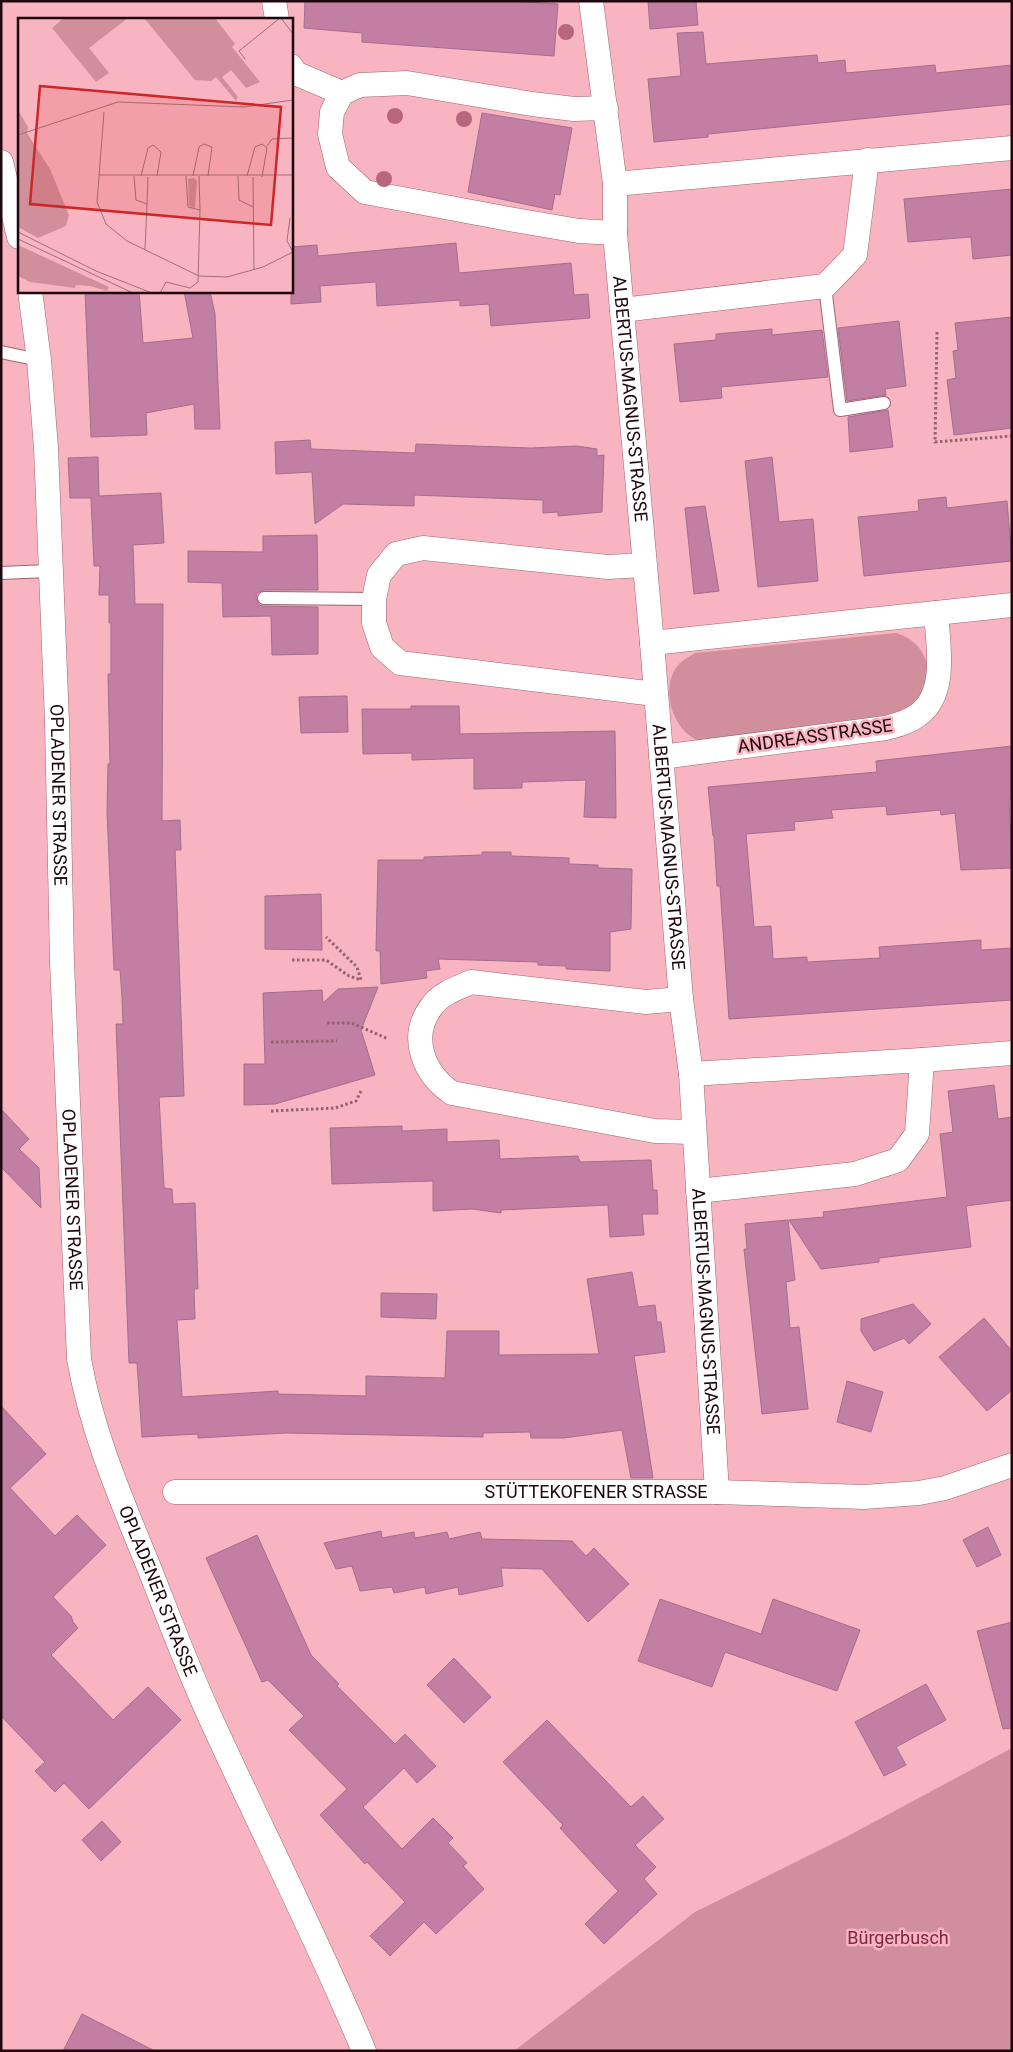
<svg xmlns="http://www.w3.org/2000/svg" width="1013" height="2052" font-family="Roboto,sans-serif">
  <rect width="100%" height="100%" fill="#f9b4c1"/>
  <g fill="#d08f9b">
    <path d="M896,633C925,641 938,673 919,698C913,706 905,710 897,715L703,742C673,735 658,687 679,664C683,660 690,656 695,653Z"/>
    <polygon points="1012,1748 1012,2051 514,2051 695,1912 846,1837"/>
  </g>
  <g fill="#c37ea3" stroke="#a56e8b">
    <polygon points="305,1 512,1 558,4 554,56 362,42 362,33 304,28"/>
    <polygon points="648,1 696,1 698,25 650,29"/>
    <polygon points="703,32 706,64 817,55 818,63 845,60 846,73 935,65 936,73 1012,65 1012,104 708,134 708,137 654,142 648,79 681,76 677,33"/>
    <polygon points="482,113 572,128 560,195 555,194 552,210 468,192"/>
    <polygon points="1012,189 1012,255 973,259 971,237 908,242 904,199"/>
    <polygon points="456,243 459,273 571,263 574,295 588,294 590,318 491,326 489,304 460,306 460,300 377,306 376,282 320,286 321,302 291,304 291,247 317,245 318,256"/>
    <polygon points="85,291 139,291 143,343 193,338 184,291 210,291 215,314 220,429 195,429 194,404 146,413 147,435 91,437"/>
    <polygon points="1012,317 1012,428 954,435 947,380 956,378 953,351 958,350 955,323"/>
    <polygon points="899,321 906,386 885,389 886,395 847,401 838,328"/>
    <polygon points="772,329 772,335 822,330 828,377 721,387 722,398 680,402 674,344 716,340 716,334"/>
    <polygon points="888,410 893,447 850,452 848,417"/>
    <polygon points="310,440 311,449 415,453 416,444 531,448 577,446 597,449 597,456 604,455 602,512 558,516 558,512 543,513 543,500 414,495 414,506 343,504 315,524 312,472 276,474 275,442"/>
    <polygon points="98,457 99,496 161,493 164,543 133,545 135,604 163,604 162,821 180,820 181,850 175,850 184,1096 159,1097 164,1188 172,1189 173,1204 195,1203 198,1289 194,1289 195,1319 177,1320 182,1397 278,1391 278,1394 366,1396 366,1376 445,1378 447,1331 499,1331 499,1355 599,1354 587,1279 632,1272 638,1307 655,1305 657,1322 661,1322 665,1352 634,1356 653,1478 631,1478 622,1430 564,1438 531,1438 530,1432 483,1433 483,1437 286,1433 198,1438 198,1434 142,1437 137,1363 129,1363 116,1024 123,1024 122,997 120,970 114,970 107,812 108,764 110,764 108,674 111,674 111,623 109,623 109,595 99,595 100,566 94,566 91,498 70,498 68,458"/>
    <polygon points="772,457 779,522 813,519 818,581 758,587 745,461"/>
    <polygon points="946,497 947,508 1007,501 1012,561 864,576 858,517 919,511 918,500"/>
    <polygon points="705,506 719,591 694,594 685,508"/>
    <polygon points="317,535 318,590 264,590 257,593 256,598 259,605 263,606 318,607 318,654 272,655 271,616 223,617 222,583 188,582 188,551 263,552 263,536"/>
    <polygon points="347,696 348,732 301,733 299,697"/>
    <polygon points="411,706 459,706 460,734 615,731 616,818 584,817 586,780 522,782 522,788 474,789 474,758 412,760 412,753 363,754 362,709 411,709"/>
    <polygon points="1012,746 1012,799 1009,799 1012,868 961,870 955,813 941,815 940,810 887,815 886,806 831,810 833,818 794,822 795,830 746,834 754,927 771,926 773,959 807,957 807,962 880,958 879,947 981,940 981,950 1012,948 1012,1000 729,1019 720,886 717,886 714,836 713,836 708,787 877,772 876,761"/>
    <polygon points="482,852 511,852 511,856 569,858 569,864 598,865 598,868 632,869 631,929 610,932 610,971 566,969 566,966 538,965 538,962 438,959 440,969 426,971 427,978 381,984 380,951 376,951 378,860 424,860 424,857 482,855"/>
    <polygon points="321,894 322,950 265,949 265,896"/>
    <polygon points="378,987 361,1030 375,1075 275,1104 244,1105 244,1064 265,1064 263,993 322,990 323,1003 338,989"/>
    <polygon points="994,1085 998,1119 1012,1117 1012,1200 966,1206 971,1247 879,1258 879,1262 821,1269 789,1220 824,1217 823,1212 947,1197 940,1134 953,1132 948,1091"/>
    <polygon points="1,1109 29,1139 19,1149 39,1168 41,1208 1,1167"/>
    <polygon points="402,1126 402,1131 447,1129 447,1142 499,1140 500,1159 578,1156 580,1162 651,1160 653,1190 657,1190 658,1214 642,1214 644,1235 610,1237 608,1205 501,1210 501,1213 472,1209 433,1211 433,1181 332,1184 330,1128"/>
    <polygon points="788,1220 795,1280 786,1282 790,1328 799,1327 808,1409 762,1414 744,1249 747,1249 745,1224"/>
    <polygon points="381,1293 437,1294 436,1319 381,1317"/>
    <polygon points="913,1304 931,1324 909,1344 904,1338 874,1351 861,1331 861,1319"/>
    <polygon points="984,1318 1012,1351 1012,1390 987,1411 939,1357"/>
    <polygon points="847,1381 883,1392 871,1432 837,1422"/>
    <polygon points="1,1406 46,1454 10,1488 55,1536 77,1515 106,1545 53,1597 71,1616 73,1622 78,1628 51,1655 113,1720 148,1687 181,1720 89,1809 64,1783 55,1792 35,1771 45,1762 1,1716"/>
    <polygon points="988,1527 1001,1555 977,1567 963,1540"/>
    <polygon points="381,1531 382,1538 414,1532 415,1538 447,1532 449,1539 480,1532 482,1539 572,1541 586,1556 594,1548 629,1584 588,1622 542,1569 501,1568 503,1586 459,1595 458,1587 426,1594 425,1587 394,1593 392,1587 360,1591 352,1566 336,1569 324,1543"/>
    <polygon points="257,1535 311,1655 339,1684 337,1686 395,1744 405,1734 436,1766 417,1783 404,1768 363,1807 402,1849 433,1818 453,1838 448,1843 467,1863 463,1866 484,1889 436,1934 424,1922 390,1956 370,1936 405,1902 367,1862 365,1864 320,1815 347,1789 289,1730 304,1716 268,1680 262,1682 206,1558"/>
    <polygon points="660,1599 761,1634 773,1599 860,1630 837,1691 725,1652 712,1687 638,1661"/>
    <polygon points="1012,1622 1012,1728 1003,1729 977,1631"/>
    <polygon points="454,1658 491,1697 464,1723 427,1685"/>
    <polygon points="926,1684 946,1720 896,1747 906,1765 884,1776 855,1722"/>
    <polygon points="547,1720 631,1807 643,1796 664,1819 635,1845 656,1867 644,1879 657,1894 604,1944 585,1924 618,1891 560,1828 563,1825 503,1762"/>
    <polygon points="102,1821 121,1842 101,1861 82,1840"/>
    <polygon points="82,2014 155,2051 63,2051"/>
  </g>
  <g fill="none" stroke-linecap="round" stroke-linejoin="round">
    <defs>
      <g id="service">
        <polyline points="825,286 840,410 884,403"/>
        <polyline points="1,352 39,360"/>
        <polyline points="1,573 49,571"/>
        <polyline points="264,598 374,599"/>
      </g>
      <g id="minor">
        <polyline points="274,1 277,19"/>
        <path id="s1" d="M591,1L615,184V233L652,643L681,999L691,1074L717,1492"/>
        <polyline points="291,66 295,73 342,93"/>
        <polyline points="606,108 574,109 532,104 407,83 360,85 342,93 332,112 330,134 338,167 365,192 509,219 579,231 615,233"/>
        <polyline points="1,162 19,237"/>
        <polyline points="615,184 1012,148"/>
        <path id="s2" d="M30,291L39,360L46,448L57,722L62,962L79,1359C92,1433 122,1501 150,1570C169,1619 188,1669 210,1717C261,1829 317,1938 364,2051"/>
        <polyline points="622,310 825,286 855,255 867,160"/>
        <polyline points="644,565 608,567 423,548 396,554 379,575 374,599 374,623 382,647 400,663 655,694"/>
        <polyline points="936,613 1012,605"/>
        <path d="M652,643L936,613C938,644 948,694 918,715C909,722 897,725 886,728L661,757"/>
        <path d="M681,999L646,1002L471,982C458,988 441,993 432,1006C408,1037 424,1074 452,1093L655,1131L694,1132"/>
        <polyline points="922,1060 1012,1053"/>
        <polyline points="691,1074 922,1060 917,1134 898,1160 855,1174 698,1191"/>
        <path id="s3" d="M175,1492H717L864,1497L919,1493L945,1488L1012,1465"/>
      </g>
    </defs>
    <use href="#service" stroke="#a0636f" stroke-width="14"/>
    <use href="#minor" stroke="#a0636f" stroke-width="25"/>
    <g stroke="#93636d" stroke-width="3" stroke-dasharray="2.5 2.5" stroke-linecap="butt">
      <polyline points="937,332 935,442 1012,436"/>
      <polyline points="292,960 326,960 349,976 361,980 357,967 326,937"/>
      <polyline points="327,1023 352,1023 388,1039"/>
      <polyline points="271,1042 337,1041"/>
      <polyline points="271,1111 335,1108 356,1101 361,1091"/>
    </g>
    <use href="#service" stroke="#fff" stroke-width="12"/>
    <use href="#minor" stroke="#fff" stroke-width="24"/>
  </g>
  <g fill="#b7667b">
    <circle cx="566" cy="32" r="8"/>
    <circle cx="395" cy="116" r="8"/>
    <circle cx="464" cy="119" r="8"/>
    <circle cx="384" cy="179" r="8"/>
  </g>
  <g text-anchor="middle" stroke-width="5" stroke-linejoin="round" paint-order="stroke">
    <g font-size="18" fill="#1e070d" stroke="#f9b4c1">
      <text dy="6" stroke="none"><textPath href="#s1" startOffset="400">ALBERTUS-MAGNUS-STRASSE</textPath></text>
      <text transform="translate(815 736) rotate(-8)" y="6">ANDREASSTRASSE</text>
      <text dy="6" stroke="none"><textPath href="#s2" startOffset="505">OPLADENER STRASSE</textPath></text>
      <text dy="6" stroke="none"><textPath href="#s1" startOffset="850">ALBERTUS-MAGNUS-STRASSE</textPath></text>
      <text dy="6" stroke="none"><textPath href="#s2" startOffset="910">OPLADENER STRASSE</textPath></text>
      <text dy="6" stroke="none"><textPath href="#s1" startOffset="1316">ALBERTUS-MAGNUS-STRASSE</textPath></text>
      <text dy="6" stroke="none"><textPath href="#s3" startOffset="421">STÜTTEKOFENER STRASSE</textPath></text>
      <text dy="6" stroke="none"><textPath href="#s2" startOffset="1315">OPLADENER STRASSE</textPath></text>
    </g>
    <g font-size="18" fill="#812641" stroke="#f9b4c1">
      <text x="898" y="1944">Bürgerbusch</text>
    </g>
  </g>
  <g transform="translate(18 18)">
    <rect width="275" height="275" fill="#f9b4c1"/>
    <path d="M46,0H110L71,30L91,55L78,64L34,10ZM126,0H197L217,26L214,29L242,64L228,70L213,52L204,59L220,79L218,83L198,59L193,63L177,62ZM0,92L10,109L9,115L32,151L51,197L48,208L20,220L0,209ZM176,160L179,163L177,190L171,188L170,161ZM0,227L91,269L89,273L72,268L58,267L57,270L12,264L0,258Z" fill="#d08f9b"/>
    <path fill="none" stroke="#a16f79" stroke-width="1" d="M263,0L275,16M227,41L221,33L262,0M86,94L79,184L88,206L109,223L181,258L209,259L245,249L275,234L269,223L272,200M0,117L100,84L226,89L275,82M249,128L254,121L275,120M81,157H275M116,158L118,182L129,186L130,159M123,158L130,130L135,127L143,134L139,158M168,158L170,189L182,192L181,158M175,158L181,129L186,126L194,129L190,158M220,158L221,182L235,189M229,158L237,129L244,126L249,130L244,159M235,159L236,252M0,214L78,253L134,275M0,221L115,275M127,232L129,186M142,275L148,264L172,270L180,264L182,192"/>
    <path fill="#cd2627" fill-opacity="0.15" stroke="#cd2627" stroke-width="2.5" d="M22,68L263,89L253,207L12,186Z"/>
    <rect width="275" height="275" fill="none" stroke="#1e070d" stroke-width="2.5"/>
  </g>
  <rect width="1013" height="2052" fill="none" stroke="#1e070d" stroke-width="5"/>
</svg>
